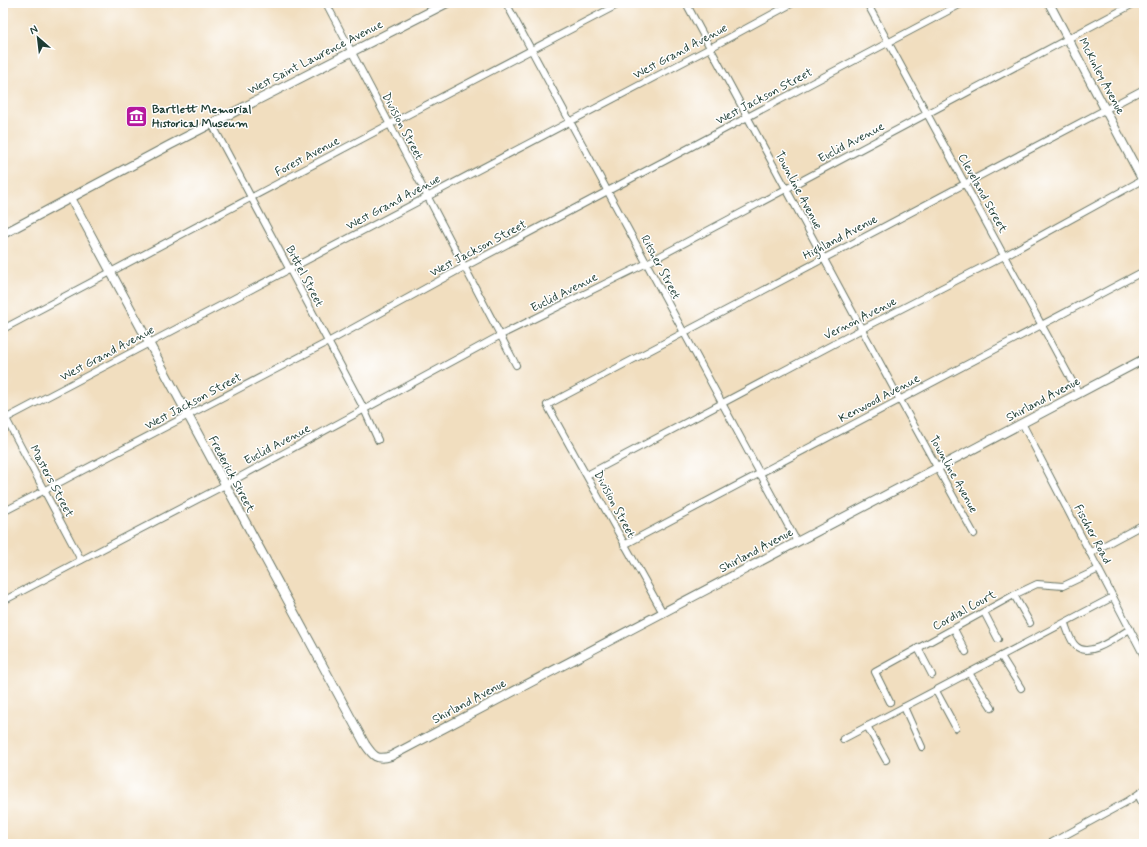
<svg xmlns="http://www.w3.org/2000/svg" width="1147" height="847" font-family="Mynerve,sans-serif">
  <rect width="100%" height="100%" fill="#fff"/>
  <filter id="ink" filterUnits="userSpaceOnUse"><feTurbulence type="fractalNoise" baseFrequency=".025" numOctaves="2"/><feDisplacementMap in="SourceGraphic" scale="8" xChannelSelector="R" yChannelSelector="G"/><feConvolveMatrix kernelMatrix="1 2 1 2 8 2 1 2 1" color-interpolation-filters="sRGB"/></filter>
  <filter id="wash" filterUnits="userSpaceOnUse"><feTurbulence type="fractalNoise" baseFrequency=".012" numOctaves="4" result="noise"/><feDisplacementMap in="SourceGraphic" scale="16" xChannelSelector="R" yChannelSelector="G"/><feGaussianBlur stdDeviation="0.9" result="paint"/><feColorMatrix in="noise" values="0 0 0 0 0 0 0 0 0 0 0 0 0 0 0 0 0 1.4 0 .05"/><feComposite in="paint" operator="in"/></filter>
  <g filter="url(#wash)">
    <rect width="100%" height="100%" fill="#f1debf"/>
  </g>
  <g filter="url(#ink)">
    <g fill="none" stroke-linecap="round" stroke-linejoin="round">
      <defs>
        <g id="street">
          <polyline points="326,3 516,365"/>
          <polyline points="506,3 797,542"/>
          <polyline points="686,3 900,400 974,534"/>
          <polyline points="867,3 1079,394"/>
          <polyline points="212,124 364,409 378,440"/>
          <polyline points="3,329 390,124 621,3"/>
          <polyline points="3,413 81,560"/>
          <polyline points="3,420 710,48 793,3"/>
          <polyline points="1022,423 1144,656"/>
          <polyline points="587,475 862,329 1004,256 1144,179"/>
          <polyline points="3,512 328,342 464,267 963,3"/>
          <polyline points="624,545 1144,271"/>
          <polyline points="1090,553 1144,524"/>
          <polyline points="1014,595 1030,623"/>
          <polyline points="3,601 225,485 501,335 647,263 1135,3"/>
          <polyline points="984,612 998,639"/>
          <polyline points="663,613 547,405 1144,89"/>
          <path d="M1065,624C1068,631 1070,641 1076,646C1089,659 1118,636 1130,629"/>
          <polyline points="954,629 966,652"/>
          <polyline points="918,648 932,675"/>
          <polyline points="1001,656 1021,688"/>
          <polyline points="969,673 992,708"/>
          <polyline points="936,691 956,728"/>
          <polyline points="890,702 875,672 1014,595 1037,584 1063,586 1099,569"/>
          <polyline points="904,707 922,747"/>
          <polyline points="867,726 886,760"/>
          <polyline points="843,739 1113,597"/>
          <polyline points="1138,795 1144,807"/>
          <polyline points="1049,844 1128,801 1144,790"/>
        </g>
        <g id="secondary">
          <polyline points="1049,3 1144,183"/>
          <path d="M71,198L365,744C373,756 377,761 391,756L1144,359"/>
          <polyline points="3,234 170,145 447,3"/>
        </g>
      </defs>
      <use href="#street" stroke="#687565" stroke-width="8"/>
      <use href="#secondary" stroke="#687565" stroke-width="10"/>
      <use href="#street" stroke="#fff" stroke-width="6"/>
      <use href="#secondary" stroke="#fff" stroke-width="8"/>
    </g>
  </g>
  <defs>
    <symbol id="museum-square" viewBox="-11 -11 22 22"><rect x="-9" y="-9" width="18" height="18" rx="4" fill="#b5179e" stroke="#fff"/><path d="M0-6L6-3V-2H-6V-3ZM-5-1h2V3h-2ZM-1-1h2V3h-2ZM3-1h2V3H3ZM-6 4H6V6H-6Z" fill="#fff"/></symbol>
  </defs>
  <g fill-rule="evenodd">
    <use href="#museum-square" x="124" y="104" width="25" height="25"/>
  </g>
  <g text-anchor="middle" stroke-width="3" stroke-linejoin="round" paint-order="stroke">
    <g font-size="12" fill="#1f3d34" stroke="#fff">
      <text transform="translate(680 51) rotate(-28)" y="4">West Grand Avenue</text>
      <text transform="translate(315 57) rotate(-27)" y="4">West Saint Lawrence Avenue</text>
      <text transform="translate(1102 76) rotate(62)" y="4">McKinley Avenue</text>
      <text transform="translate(764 96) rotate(-28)" y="4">West Jackson Street</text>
      <text transform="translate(403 126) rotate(62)" y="4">Division Street</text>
      <text transform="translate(851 142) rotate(-28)" y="4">Euclid Avenue</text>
      <text transform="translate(307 156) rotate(-28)" y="4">Forest Avenue</text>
      <text transform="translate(799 190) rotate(62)" y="4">Townline Avenue</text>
      <text transform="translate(983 193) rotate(61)" y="4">Cleveland Street</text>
      <text transform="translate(393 202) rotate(-28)" y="4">West Grand Avenue</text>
      <text transform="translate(840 237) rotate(-28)" y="4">Highland Avenue</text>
      <text transform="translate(478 248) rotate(-28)" y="4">West Jackson Street</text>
      <text transform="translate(661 267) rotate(62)" y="4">Ritsher Street</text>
      <text transform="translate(305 276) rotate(62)" y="4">Bittel Street</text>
      <text transform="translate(564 292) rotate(-27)" y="4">Euclid Avenue</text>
      <text transform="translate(860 318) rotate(-27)" y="4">Vernon Avenue</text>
      <text transform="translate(107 353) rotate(-28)" y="4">West Grand Avenue</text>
      <text transform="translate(879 398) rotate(-28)" y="4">Kenwood Avenue</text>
      <text transform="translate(1043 399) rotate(-28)" y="4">Shirland Avenue</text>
      <text transform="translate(193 401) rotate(-28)" y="4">West Jackson Street</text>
      <text transform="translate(277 444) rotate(-28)" y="4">Euclid Avenue</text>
      <text transform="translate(232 474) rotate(62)" y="4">Frederick Street</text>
      <text transform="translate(954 474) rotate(61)" y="4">Townline Avenue</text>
      <text transform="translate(52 481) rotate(62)" y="4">Masters Street</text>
      <text transform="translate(615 504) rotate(62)" y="4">Division Street</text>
      <text transform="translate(1093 534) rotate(62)" y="4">Fischer Road</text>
      <text transform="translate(756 550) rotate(-28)" y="4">Shirland Avenue</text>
      <text transform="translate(964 610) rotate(-29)" y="4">Cordial Court</text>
      <text transform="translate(469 701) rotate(-28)" y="4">Shirland Avenue</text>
    </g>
    <g font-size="12" font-weight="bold" fill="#1f3d34" stroke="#fff" text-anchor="start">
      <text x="152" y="113">Bartlett Memorial<tspan x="152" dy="14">Historical Museum</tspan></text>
    </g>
  </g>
  <rect width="1147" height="847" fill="none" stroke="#fff" stroke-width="16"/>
  <g transform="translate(38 38) rotate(332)" stroke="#ffffff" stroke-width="3" paint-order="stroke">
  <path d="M0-3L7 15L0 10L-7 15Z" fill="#1f3d34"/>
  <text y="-6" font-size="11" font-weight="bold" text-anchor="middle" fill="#1f3d34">N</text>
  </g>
</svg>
